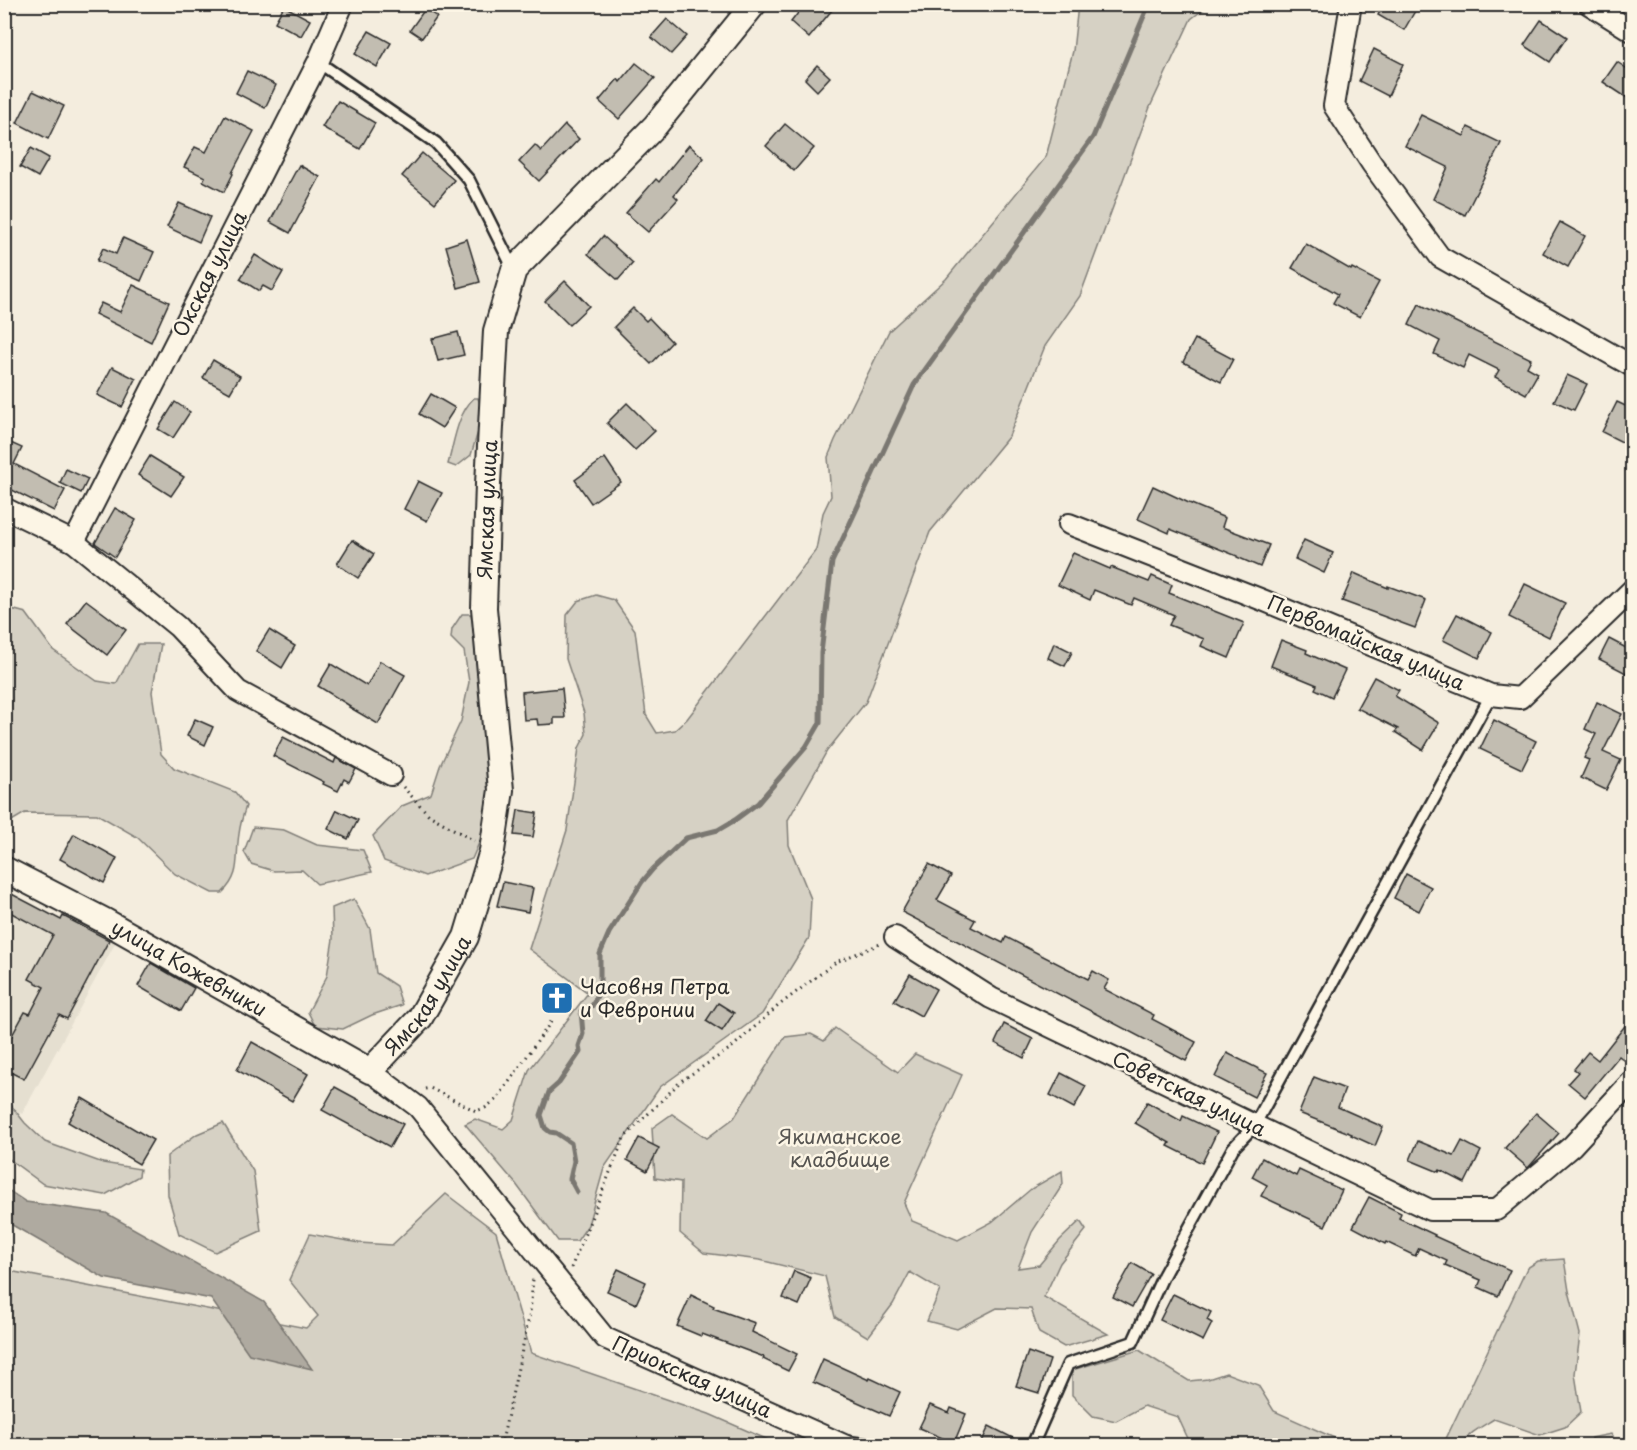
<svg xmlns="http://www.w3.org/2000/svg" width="1637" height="1450" font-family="'Playpen Sans',sans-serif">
  <rect width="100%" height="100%" fill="#f4edde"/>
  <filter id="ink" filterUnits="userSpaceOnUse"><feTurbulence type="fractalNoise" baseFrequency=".0167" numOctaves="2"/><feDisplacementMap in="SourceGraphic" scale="12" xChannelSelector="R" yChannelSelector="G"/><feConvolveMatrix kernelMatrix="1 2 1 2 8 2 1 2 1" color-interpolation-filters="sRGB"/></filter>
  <g filter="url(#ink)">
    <polygon fill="#e5dfd0" points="4,890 61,920 63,916 109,940 117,940 22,1114 5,1105"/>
    <g fill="#d6d1c4" stroke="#807e78" stroke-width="1.5">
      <polygon points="1078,5 1209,5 1191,19 1150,107 1080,296 1045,346 1009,436 930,532 866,702 827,751 788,820 789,845 811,899 809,938 762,1014 660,1087 604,1168 588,1225 577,1241 558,1241 516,1184 465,1124 475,1119 503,1129 513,1120 529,1070 588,993 529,949 567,830 579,748 586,734 584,713 566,659 567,615 578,601 596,595 614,600 635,630 646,715 657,733 675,730 687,719 816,550 823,513 831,496 828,457 835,440 889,331 946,279 1046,157 1073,51"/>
      <path d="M474,398H478L483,415L471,455L456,467L448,464C454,443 457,414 474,398Z"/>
      <path d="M4,607L26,613L53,650L97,681L116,684L138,644H161L152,692L161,754L174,768L235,792L246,806C243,815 240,825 239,834C235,858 242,874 222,893H212L175,874L137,837L97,814L25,813L5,825Z"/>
      <polygon points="462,614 471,614 479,655 491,786 485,829 472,859 425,876 384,861 373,836 402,806 431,794 440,766 461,721 469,682 464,651 451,638 452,629"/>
      <polygon points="253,827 284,830 317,845 363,850 372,872 317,884 302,870 274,871 251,864 244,852"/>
      <polygon points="354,899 370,929 376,973 396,986 402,1005 372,1015 343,1029 315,1026 308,1012 327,976 333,939 332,908"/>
      <polygon points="835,1028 898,1072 915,1054 962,1075 904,1203 912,1221 958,1240 992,1222 1031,1189 1062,1171 1063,1184 1032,1232 1018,1268 1039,1265 1060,1240 1080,1221 1086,1230 1060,1263 1044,1297 1108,1334 1064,1347 1039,1333 1031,1309 997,1308 957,1329 927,1321 940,1290 910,1272 893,1304 868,1337 835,1317 825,1276 760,1260 704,1253 680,1233 681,1182 655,1178 652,1128 672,1114 707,1138 734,1118 785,1037 811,1034 824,1041"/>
      <polygon points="4,1102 10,1104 25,1123 45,1142 103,1163 140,1169 139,1176 105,1195 43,1184 5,1156"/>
      <polygon points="223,1123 253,1171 261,1231 215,1252 179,1234 168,1195 167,1156 197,1134"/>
      <polygon points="446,1194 496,1232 531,1353 709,1414 780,1445 5,1445 4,1270 306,1328 318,1316 289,1280 310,1234 359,1243 392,1245"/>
      <path d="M1564,1259L1569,1291L1580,1334L1575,1374L1581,1412L1565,1427L1540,1435L1494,1419C1481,1427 1469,1433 1460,1445H1443L1527,1268L1538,1261Z"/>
      <polygon points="1139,1350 1189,1381 1208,1379 1226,1373 1258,1385 1274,1411 1350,1445 1379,1441 1403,1445 1191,1445 1178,1417 1144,1406 1116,1421 1093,1416 1072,1395 1072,1370"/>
      <polygon points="1611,1434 1617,1445 1590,1445 1591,1438"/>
    </g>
    <polygon fill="#afaaa0" stroke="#7a7771" stroke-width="1.5" points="5,1188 26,1202 106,1213 264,1302 312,1369 249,1354 211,1299 104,1278 7,1222 5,1221"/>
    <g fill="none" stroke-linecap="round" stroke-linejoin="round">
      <polyline stroke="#7a7771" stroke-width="5" points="577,1192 570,1179 574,1161 571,1143 556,1133 550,1132 545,1128 541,1115 549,1092 559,1083 580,1052 579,1046 583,1034 581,1011 592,1006 600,990 600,954 609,933 642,882 653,869 686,838 718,830 735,820 758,803 806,747 820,723 821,653 832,562 914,385 1093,137 1149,4"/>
    </g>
    <g fill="#c2bdb1" stroke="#2b2b2b" stroke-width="1.5">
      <polygon points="805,4 825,4 832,10 809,38 791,22"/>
      <polygon points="1384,4 1419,4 1404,30 1378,15"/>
      <polygon points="284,6 310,20 301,36 275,22"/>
      <polygon points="425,9 437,17 422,38 410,30"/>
      <polygon points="667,19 687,36 671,54 651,37"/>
      <polygon points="1541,20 1567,37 1550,62 1524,45"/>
      <polygon points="369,31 391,43 377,67 355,54"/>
      <polygon points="1374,49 1403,64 1388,96 1359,81"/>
      <polygon points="1617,62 1632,72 1632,101 1603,82"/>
      <polygon points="636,63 655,78 619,119 599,101 618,79 620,82"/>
      <polygon points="817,65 830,77 817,91 805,79"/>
      <polygon points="247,71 276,85 265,108 236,93"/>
      <polygon points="33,91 64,106 48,139 17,123"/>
      <polygon points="338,101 375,123 360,149 322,127"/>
      <polygon points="1421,115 1464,136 1468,127 1501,143 1465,215 1433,199 1448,167 1405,146"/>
      <polygon points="225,116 254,131 232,173 233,174 224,192 203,181 205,177 184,167 195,147 206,152"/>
      <polygon points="785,124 814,148 794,171 766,146"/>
      <polygon points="565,125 579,139 539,181 519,162 535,145 541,151"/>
      <polygon points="689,145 704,158 674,195 678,199 648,232 626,213 656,179 659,182"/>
      <polygon points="31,148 49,158 38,177 20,167"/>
      <polygon points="422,153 454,180 435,203 402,176"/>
      <polygon points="299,165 320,177 290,233 270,222 282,199 281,198"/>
      <polygon points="179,203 210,217 199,242 167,227"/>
      <polygon points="1560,222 1585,236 1568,267 1543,253"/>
      <polygon points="603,236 633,263 618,280 588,254"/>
      <polygon points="123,238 154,252 141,281 97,261 103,248 116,254"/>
      <polygon points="467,239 480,282 458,288 446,246"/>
      <polygon points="1306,244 1351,270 1352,268 1379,282 1360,317 1333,303 1338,294 1292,268"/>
      <polygon points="255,255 283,272 272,291 263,286 259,291 240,279"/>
      <polygon points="565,281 589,306 569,325 545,301"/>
      <polygon points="133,285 169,302 151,342 95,314 101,303 120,312"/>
      <polygon points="1419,304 1531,359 1527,367 1538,373 1526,394 1495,377 1499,370 1469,355 1463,368 1434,354 1440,341 1409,325"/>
      <polygon points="633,308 646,321 649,318 672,342 651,364 614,327"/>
      <polygon points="458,332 464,355 438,361 432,339"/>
      <polygon points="1195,339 1233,359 1221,382 1183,362"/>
      <polygon points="213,360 240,376 230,393 203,378"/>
      <polygon points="112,367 136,379 122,407 97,395"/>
      <polygon points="1567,375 1587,384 1574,410 1554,401"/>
      <polygon points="431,394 455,408 442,428 419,414"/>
      <polygon points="175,402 190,412 173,438 158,429"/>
      <polygon points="1617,402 1632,409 1632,447 1602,432"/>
      <polygon points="627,403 655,431 635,450 607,423"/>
      <polygon points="4,440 22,448 14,464 65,490 54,511 4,486"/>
      <polygon points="150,456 184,477 171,496 138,475"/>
      <polygon points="605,458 621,482 591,503 575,480"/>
      <polygon points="66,469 88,479 81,493 60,483"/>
      <polygon points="418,481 442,493 427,521 404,509"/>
      <polygon points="1153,486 1189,503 1225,518 1222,527 1269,545 1260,567 1237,557 1237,556 1170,529 1169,533 1138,519"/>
      <polygon points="115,508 136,520 115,557 95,543"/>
      <polygon points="352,540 374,554 358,578 337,564"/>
      <polygon points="1304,540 1333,553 1324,573 1295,559"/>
      <polygon points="1073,553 1110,569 1111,567 1149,582 1152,576 1172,585 1169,593 1244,623 1229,658 1201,646 1204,639 1169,625 1174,615 1134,598 1131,605 1094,590 1090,600 1058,585"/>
      <polygon points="1354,573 1388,588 1388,586 1426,600 1415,628 1342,601"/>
      <polygon points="1525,584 1565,603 1549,637 1509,617"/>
      <polygon points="86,600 126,630 107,655 67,624"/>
      <polygon points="1457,614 1492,632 1479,658 1443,640"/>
      <polygon points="269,630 295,646 282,668 256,651"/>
      <polygon points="1609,639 1632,651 1632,661 1626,673 1599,659"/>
      <polygon points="1281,640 1307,650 1306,653 1345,670 1332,697 1315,689 1317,685 1271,666"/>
      <polygon points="1054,643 1072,652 1065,666 1048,658"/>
      <polygon points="380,661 405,675 378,724 349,707 350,706 318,686 331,664 367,686"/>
      <polygon points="1374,677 1399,690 1395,696 1439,723 1423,750 1395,732 1398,729 1357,708"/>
      <polygon points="562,688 565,718 554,718 554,724 538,725 537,719 524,720 522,692"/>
      <polygon points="1597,702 1622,714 1603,752 1621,760 1606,790 1581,778 1589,760 1584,758 1596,734 1585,729"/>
      <polygon points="195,719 213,727 205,745 187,736"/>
      <polygon points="1494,720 1536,741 1522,769 1480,749"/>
      <polygon points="283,737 334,763 336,758 356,769 349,782 344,779 338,791 323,784 324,782 273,756"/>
      <polygon points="337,810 358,820 348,839 328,829"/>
      <polygon points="518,810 537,813 533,837 514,835"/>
      <polygon points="74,834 117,858 104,883 60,859"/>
      <polygon points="929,864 951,876 937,900 975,920 971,927 1003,943 1006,937 1088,979 1093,971 1109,980 1104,989 1154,1015 1152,1019 1196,1042 1186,1061 902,912"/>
      <polygon points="1406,874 1431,887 1419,911 1394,898"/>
      <polygon points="503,882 533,888 528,912 497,906"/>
      <polygon points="4,890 61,920 63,916 109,940 67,1019 59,1015 24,1079 4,1069 4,1050 25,1012 30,1014 44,987 29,979 53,935 4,909"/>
      <polygon points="151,963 194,988 181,1011 138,986"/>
      <polygon points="910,974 936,989 921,1016 894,1001"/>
      <circle cx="557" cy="998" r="10"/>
      <polygon points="718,1003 734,1013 722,1031 706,1021"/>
      <polygon points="1632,1017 1632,1049 1624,1060 1619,1056 1585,1097 1568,1083 1578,1072 1574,1069 1588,1052 1598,1060"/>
      <polygon points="1004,1024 1033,1039 1024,1058 995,1043"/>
      <polygon points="252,1042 308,1074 292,1101 237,1070"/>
      <polygon points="1227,1053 1267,1073 1254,1097 1215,1077"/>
      <polygon points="1061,1073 1086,1086 1074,1108 1050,1095"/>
      <polygon points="1314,1077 1345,1089 1338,1107 1383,1127 1375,1146 1351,1135 1352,1134 1299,1113"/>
      <polygon points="335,1087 403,1124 390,1147 322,1110"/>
      <polygon points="82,1098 153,1140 139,1164 68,1122"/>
      <polygon points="1147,1102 1181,1121 1183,1116 1217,1132 1202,1163 1168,1146 1170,1143 1135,1123"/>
      <polygon points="1536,1113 1559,1133 1528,1168 1505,1148"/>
      <polygon points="639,1138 659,1148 647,1171 627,1160"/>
      <polygon points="1418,1141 1454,1156 1462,1141 1481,1151 1465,1183 1440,1170 1439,1172 1410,1160"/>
      <polygon points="1262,1158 1296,1176 1299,1170 1342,1190 1325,1226 1261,1196 1267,1185 1252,1177"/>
      <polygon points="1369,1197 1401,1213 1399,1218 1435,1235 1434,1236 1510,1270 1498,1296 1478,1287 1481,1280 1445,1265 1447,1261 1419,1248 1415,1256 1386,1242 1385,1244 1353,1227"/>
      <polygon points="1132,1263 1151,1274 1132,1307 1113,1297"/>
      <polygon points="618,1269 646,1282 636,1304 607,1291"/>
      <polygon points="794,1271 811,1278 799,1305 783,1298"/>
      <polygon points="1173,1294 1211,1312 1207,1320 1212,1323 1203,1341 1160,1320"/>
      <polygon points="691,1295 714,1306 713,1308 755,1323 752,1332 797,1354 788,1371 763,1359 764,1357 702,1334 701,1336 677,1326"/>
      <polygon points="1028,1352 1050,1360 1039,1393 1016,1386"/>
      <polygon points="823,1359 869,1380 870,1378 900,1392 889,1416 813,1382"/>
      <polygon points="930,1405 949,1413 951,1408 966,1414 954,1443 919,1428"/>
      <polygon points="989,1426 1025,1444 1025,1446 980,1446"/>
    </g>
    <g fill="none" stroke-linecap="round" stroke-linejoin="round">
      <defs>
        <g id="service">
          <polyline points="318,62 436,143 469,180 514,270"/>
          <polyline points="842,1441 878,1446"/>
          <polyline points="1032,1446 1068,1364 1133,1342 1163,1276 1233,1148 1254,1126 1491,695"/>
        </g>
        <g id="minor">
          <polyline points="1351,4 1334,106 1372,164 1440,257 1632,366"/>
          <polyline points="1589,4 1632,31"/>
          <polyline points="4,508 74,542 178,627 238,691 391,775"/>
          <polyline points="1069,524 1265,601 1491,695 1520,698 1632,590"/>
          <polyline points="74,542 318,62 343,4"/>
          <polyline points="895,937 991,998 1430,1210 1496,1210 1572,1146 1632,1081"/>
          <polyline points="370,1071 418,1107 605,1338 846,1446"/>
        </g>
        <g id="tertiary">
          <path id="s1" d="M4,869L105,921L370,1071L420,1018L466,937L492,851L501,790L484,608L488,484L496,331L514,270L655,126L754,4"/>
        </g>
      </defs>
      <use href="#service" stroke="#2b2b2b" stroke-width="15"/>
      <use href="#minor" stroke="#2b2b2b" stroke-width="24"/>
      <use href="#tertiary" stroke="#2b2b2b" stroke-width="28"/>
      <g stroke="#2b2b2b" stroke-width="3" stroke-dasharray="1.5 4.5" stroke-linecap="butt">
        <polyline points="403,787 429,815 474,841"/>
        <polyline points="425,1089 430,1088 476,1111 485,1108 497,1099 553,1019"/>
        <polyline points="571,1268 624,1138 681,1081 731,1048 778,1006 836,962 880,944"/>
        <polyline points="501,1446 530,1313 533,1279"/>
      </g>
      <use href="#service" stroke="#fcf5e5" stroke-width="10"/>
      <use href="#minor" stroke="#fcf5e5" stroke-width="20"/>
      <use href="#tertiary" stroke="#fcf5e5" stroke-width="24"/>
    </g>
  </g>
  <defs>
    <symbol id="church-square" viewBox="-11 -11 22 22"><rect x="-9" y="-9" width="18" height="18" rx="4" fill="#1f6fb2" stroke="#fcf5e5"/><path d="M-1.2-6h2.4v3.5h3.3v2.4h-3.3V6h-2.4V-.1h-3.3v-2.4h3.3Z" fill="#fff"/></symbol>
  </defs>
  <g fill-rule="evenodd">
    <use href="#church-square" x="538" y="979" width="38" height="38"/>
  </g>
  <g text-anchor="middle" stroke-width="5" stroke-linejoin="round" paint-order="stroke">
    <g font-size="20" fill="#2b2b2b" stroke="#fcf5e5">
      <text transform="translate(210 274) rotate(-63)" y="7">Окская улица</text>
      <text dy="7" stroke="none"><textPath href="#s1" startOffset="1017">Ямская улица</textPath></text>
      <text transform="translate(1366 643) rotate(23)" y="7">Первомайская улица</text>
      <text dy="7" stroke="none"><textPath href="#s1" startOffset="210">улица Кожевники</textPath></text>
      <text dy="7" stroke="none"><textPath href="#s1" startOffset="514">Ямская улица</textPath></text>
      <text transform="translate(1189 1094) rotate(26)" y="7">Советская улица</text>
      <text transform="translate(692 1377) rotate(24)" y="7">Приокская улица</text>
    </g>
    <g font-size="20" fill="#2b2b2b" stroke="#fcf5e5" text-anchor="start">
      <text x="580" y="994">Часовня Петра<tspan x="580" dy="23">и Февронии</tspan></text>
    </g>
    <g font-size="20" fill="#565451" stroke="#fcf5e5">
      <text x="840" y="1144">Якиманское<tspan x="840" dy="23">кладбище</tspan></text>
    </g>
  </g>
  <rect width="1637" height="1450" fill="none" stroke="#fcf5e5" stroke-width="24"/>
  <rect x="12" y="12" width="1613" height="1426" fill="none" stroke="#2b2b2b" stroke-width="2" filter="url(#ink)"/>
</svg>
